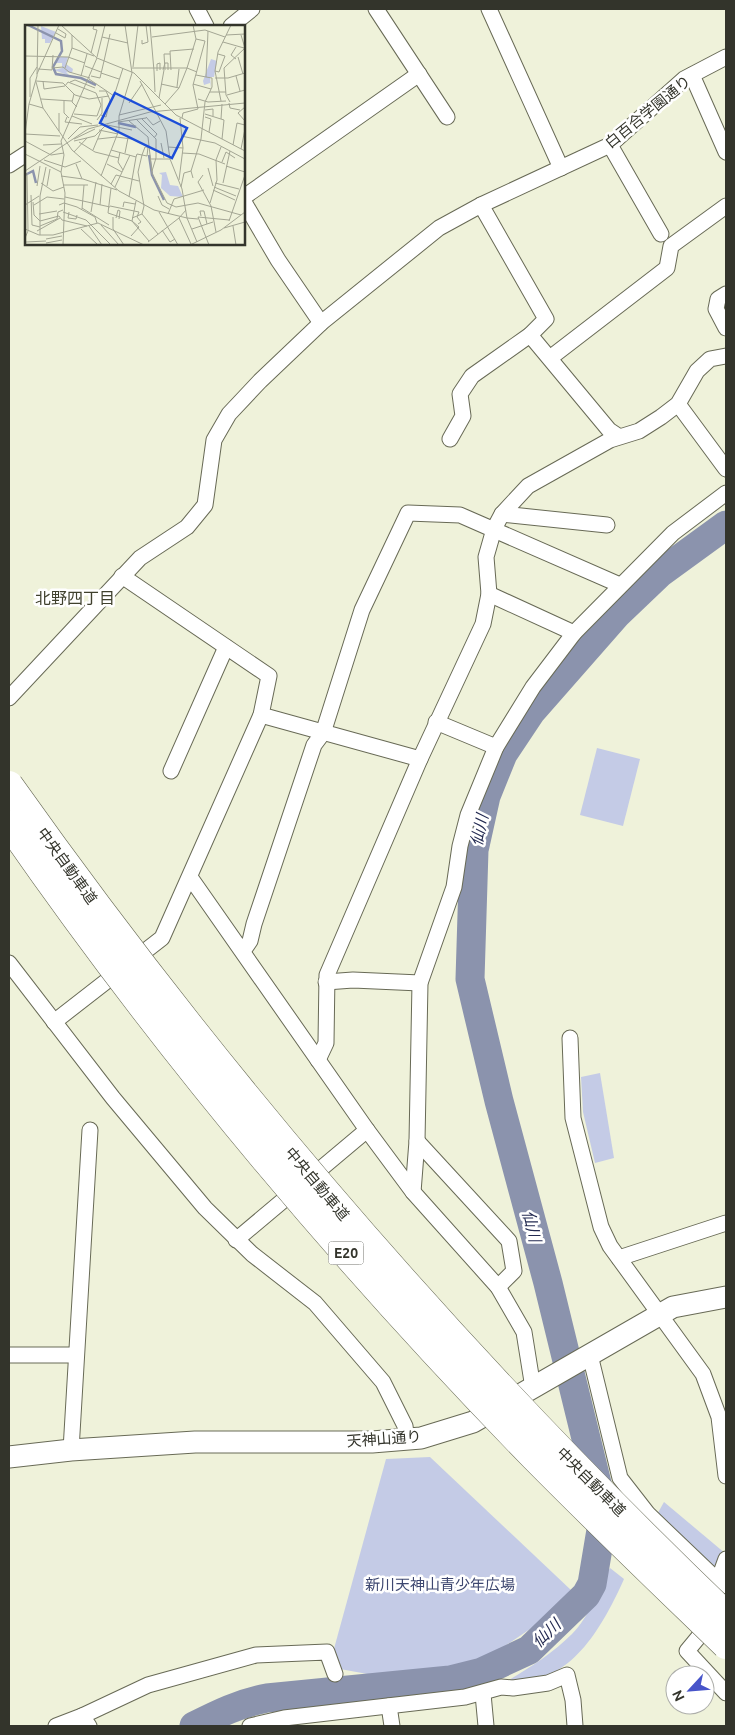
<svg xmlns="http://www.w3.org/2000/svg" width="735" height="1735" font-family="Ubuntu,'Noto Sans JP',sans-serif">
  <rect width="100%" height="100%" fill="#eff2da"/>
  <g fill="#c4cbe6">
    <polygon points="597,748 640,759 623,826 580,815"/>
    <polygon points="600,1073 614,1158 595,1163 583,1112 581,1077"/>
    <polygon points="430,1457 572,1591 533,1627 471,1669 384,1677 329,1667 386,1459"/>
    <polygon points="664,1502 726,1554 726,1584 651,1525"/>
    <path d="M610,1568L624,1579C603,1626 569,1689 509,1680C531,1667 554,1652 572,1634C589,1617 599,1589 610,1568Z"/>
  </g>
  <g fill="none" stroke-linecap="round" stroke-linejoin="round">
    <path stroke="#8b93ad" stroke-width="29" d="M194,1726C218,1714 240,1703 267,1698L450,1680L482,1672L529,1650L586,1595L592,1584L604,1512L548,1283L499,1101L470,979L474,850L486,796L503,754L531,712L617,614L660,573L726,525"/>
    <defs>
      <g id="street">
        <polyline points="197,9 206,26"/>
        <polyline points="376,9 447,117"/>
        <polyline points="489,9 561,168"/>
        <polyline points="231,26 252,9"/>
        <polyline points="692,75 726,152"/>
        <polyline points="610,145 661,234"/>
        <polyline points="9,165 26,154"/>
        <polyline points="244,197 419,74"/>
        <polyline points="244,202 278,260 321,323"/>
        <polyline points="726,294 718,299 716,309 726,328"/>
        <polyline points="530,335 609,430 618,436"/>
        <polyline points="550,358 667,268 671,246 726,206"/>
        <polyline points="678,404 726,469"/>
        <polyline points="450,439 463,416 460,394 472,376 530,335 546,319 481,205"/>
        <polyline points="502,514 607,525"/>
        <polyline points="489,594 574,633"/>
        <polyline points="9,698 140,558 187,527 205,505 214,440 229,414 260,381 321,323 439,228 481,205 610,145 684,79 726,57"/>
        <polyline points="261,715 420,759"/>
        <polyline points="436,722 496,747"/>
        <polyline points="171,771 226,647"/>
        <polyline points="190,877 367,1130 413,1192 498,1287 524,1332 533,1388"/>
        <polyline points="243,951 250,941 254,924 314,745 323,733 362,610 408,513 460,515 620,585"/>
        <polyline points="9,963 113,1098 205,1208 252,1254 315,1303 383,1382 405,1426 407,1440"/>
        <polyline points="326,982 353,980 420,983"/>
        <polyline points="54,1022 162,938 261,715 269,676 122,576"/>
        <polyline points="570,1038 573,1118 601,1227 610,1246 703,1374 719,1417 726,1476"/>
        <polyline points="318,1060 326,1043 327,975 420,759 483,624 489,594 486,557 494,529 502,514 528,486 610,440 639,431 661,417 678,404 697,371 710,359 726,356"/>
        <polyline points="417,1141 509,1241 514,1271 498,1287"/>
        <polyline points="413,1192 417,1141 420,983 454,887 460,846 468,815 496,747 533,687 574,633 673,533 726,493"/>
        <polyline points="236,1240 367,1130"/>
        <polyline points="619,1258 726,1223"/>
        <polyline points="9,1355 76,1355"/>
        <polyline points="590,1355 620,1478 648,1514 718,1581 726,1586"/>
        <polyline points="71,1450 90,1130"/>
        <polyline points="718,1581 726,1559"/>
        <polyline points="711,1622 687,1651 726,1693"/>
        <polyline points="483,1694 486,1726"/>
        <polyline points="389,1706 392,1726"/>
        <polyline points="82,1716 148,1685 256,1655 327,1652 335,1674"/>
        <polyline points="56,1726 82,1716 89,1726"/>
        <polyline points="250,1726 284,1718 465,1697 501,1687 513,1688 548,1683 567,1675 573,1700 575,1726"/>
      </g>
      <polyline id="secondary" points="9,1457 71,1450 195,1442 372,1442 421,1438 473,1422 673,1307 726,1297"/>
    </defs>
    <use href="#street" stroke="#686a56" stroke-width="17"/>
    <use href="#secondary" stroke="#686a56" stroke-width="23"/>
    <use href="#street" stroke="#fff" stroke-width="15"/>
    <use href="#secondary" stroke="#fff" stroke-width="21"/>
    <defs>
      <g id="highway-bridge">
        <path d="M9,785C221,1084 461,1361 726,1615"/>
        <path d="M9,824C165,1049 343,1261 534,1457C597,1521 662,1583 726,1645"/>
      </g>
    </defs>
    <use href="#highway-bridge" stroke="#686a56" stroke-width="29" stroke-linecap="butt"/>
    <use href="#highway-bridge" stroke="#fff" stroke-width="28"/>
  </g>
  <g text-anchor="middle" stroke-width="5" stroke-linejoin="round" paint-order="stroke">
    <rect fill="#fff" stroke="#70716b" stroke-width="1" x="328.5" y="1241.5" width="35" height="23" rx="4"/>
    <g font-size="14" font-weight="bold" fill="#33342b">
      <text x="346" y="1258">E20</text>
    </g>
    <g font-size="15" fill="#33342b" stroke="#fff">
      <text transform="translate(648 112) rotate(-39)" y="5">白百合学園通り</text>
      <text transform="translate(67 866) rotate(54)" y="5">中央自動車道</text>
      <text transform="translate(317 1184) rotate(50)" y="5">中央自動車道</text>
      <text transform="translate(384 1439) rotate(-4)" y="5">天神山通り</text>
      <text transform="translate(591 1482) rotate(45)" y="5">中央自動車道</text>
    </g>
    <g font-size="15" fill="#3d4770" stroke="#fff">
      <text x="440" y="1590">新川天神山青少年広場</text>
    </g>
    <g font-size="16" fill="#3f402d" stroke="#fff">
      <text x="75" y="604">北野四丁目</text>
    </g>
    <g font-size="16" font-style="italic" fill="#232a51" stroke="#fff">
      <text transform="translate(479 830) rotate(-78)" y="6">仙川</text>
      <text transform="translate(532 1226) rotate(76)" y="6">仙川</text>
      <text transform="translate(546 1633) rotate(-44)" y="6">仙川</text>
    </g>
  </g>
  <g transform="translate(25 25)">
    <rect width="220" height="220" fill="#eff2da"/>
    <path d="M16,1L31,7L25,18H20V14H17ZM35,32H43L41,39L48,44L47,48L41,47L45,51L29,45L37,43V38H31ZM186,34L192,36L189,52H185L186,63L185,58L179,60L178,56ZM141,147L145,160L153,161L158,172L145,171L136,163L137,150L134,148Z" fill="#c4cbe6"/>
    <path fill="none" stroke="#8b93ad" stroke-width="2.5" d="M3,0L36,16L37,26L28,42L31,49L56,53L71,60M93,98L111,102M124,130L127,150L139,175M0,150L8,146L11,158"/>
    <path fill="none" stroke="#a4a694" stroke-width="1" d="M13,0L12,51L4,79L18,83L47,125L94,166L129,185L162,193L172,217M36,0L72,33L109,48L151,90L220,126M125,0L129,46M31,8L40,13L41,9L33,4M201,10L220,9M77,12L103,18M127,12L180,5L200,12M117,15V19L123,17L121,0M198,17L219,23M211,22L206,30L211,34M47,23L69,31M66,28L72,5L68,4L69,0M0,31L43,32L60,38M72,32L80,0M213,32L218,49M79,36L85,9M60,41L76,47M108,42L113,0M27,43L38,42L44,47L65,53M40,43L47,23V10M107,43H162L171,14M13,44L27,45L28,30M138,45L140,38H143V45M140,45L139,29H145M146,45L145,26L169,24M129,46L130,67M132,46V39L135,38V45M190,46L194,47L200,31L193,29M76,48L94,54M12,49L34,0M171,50L181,52L183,6M56,51L62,29M66,51L75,53L79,36M211,51L215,66M190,53H203L220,48M64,54L89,71L98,43M11,56L38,58L50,70L64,74L84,71M18,56L19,64L40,61L43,57L71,68L76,80L72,91L49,89M115,56L141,106L145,134L157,164L162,193L173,194M11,57L18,83M45,57L50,55L70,63M136,59L154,63L140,79M168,59L186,64M152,62L154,44M154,63L162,43L172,47M74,66H81L85,75L81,92L76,90M185,67H201M49,69L47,77L52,82M202,70L220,65M5,72V53L12,42M134,73L139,45M16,74L47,76M173,74L183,77L201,76M39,76V88L44,93M196,76L190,46L193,27L206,0M205,77L201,70L199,43L220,23L216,10M104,78L117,59M204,78L205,83L215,85M220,82L213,88L220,96M180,85L188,84V91M180,89L199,95M94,90L136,80M47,91L67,99M42,92L40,97L57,99M121,92L128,100L135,96M180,92L186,94L184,107M157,93L158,88L173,84L168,60L180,16L171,14L168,0M111,94L131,114V133L127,146M117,94L132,109L129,113M196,94L197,79M72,95L77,88V73M104,96L123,112L127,148L142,178L151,182L173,178L216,190M93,97L121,93M82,100L107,105M74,105L93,109M34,106V88M0,108L4,79M0,109L35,111M156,111L190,118L220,134M91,112L107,114M43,114L55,102L73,100M49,114L70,104M73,114L91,112M197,114L199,95M0,116L26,130L39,128M49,116L70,111L80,101M54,117L70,127L94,133M136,118L139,133M18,120L36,119M208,120L212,98L220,100M143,122L158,123M216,124L220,104M68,125L76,106M86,125L111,132L112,129L122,131L123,122H120L117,130L113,147L119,181L117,189L107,193M49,127L62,113M95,127L93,137L98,145M100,128L103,113M157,128L174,129L200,139M0,129L36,147M125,134H145M19,135L40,142L56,136M197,137L201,127L210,133M51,139L57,154M82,139L97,147M201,141L220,147M183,143L188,161M0,146L63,104L125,87L220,78M178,150L173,157L186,181L191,207M36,151L58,154L92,165M76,151L94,105V91L107,48L100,0M168,153L166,146L176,114L180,77L187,62V53L181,52M154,155L158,123L155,93M16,158L28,166L39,162M190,158L214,164M198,158L205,126M86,159L91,150L114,156M38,160H63M12,161L15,141M22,161L25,144M90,162L105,130M156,162L159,148L166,146M189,162L211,171M86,163L83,188L107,196M188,165L210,175M6,170L7,200L15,202M133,171L137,180L144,184M40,172L85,182M104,172L111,132M111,176L107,196L124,216M8,177L9,190L15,196L34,191L37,195L62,201M185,178L192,155L191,135L196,122M0,180L14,171M9,180L22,172L39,174M34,180L39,178L52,182L70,192L72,198M75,180L77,159M85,181L114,187L112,192L116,197L113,199M98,182L99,177L110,179M57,183L84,200M57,184L59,160M161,185L154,193L166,219M38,187L61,195L86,220M44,187L43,193L51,194L52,190M66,187L71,157M134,187L153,220M14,189L32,186M117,189L133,209M143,189L149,174L179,165M176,191L175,186H179L182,199M88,192V204L99,220M91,193L93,185L95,186L94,194M204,196L220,150M76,200L94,220M15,201L32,194L33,187L38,185M64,201L77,220M208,201L211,220M199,203L220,197M0,204L14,210H28L73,198L119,220M56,204L73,220M167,204L188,197M137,205L145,217L150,214M12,206L35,193M15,210V171L21,142M106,211L114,202L107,196M0,213L3,206L2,148M21,214L37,211M1,217L21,216M123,217L154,193M21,218L37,215M38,220L40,168L36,147L39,130L36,116L72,33M165,220L196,205L220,187M184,220L173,192L204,195"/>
    <path fill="#1d4ed8" fill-opacity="0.15" stroke="#1d4ed8" stroke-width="2.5" d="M90,68L162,103L147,133L75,98Z"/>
    <rect width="220" height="220" fill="none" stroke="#33342b" stroke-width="2.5"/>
  </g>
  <rect width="735" height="1735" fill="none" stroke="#33342b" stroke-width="20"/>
  <g transform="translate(690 1690) rotate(244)"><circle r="24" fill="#ffffff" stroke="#adaeaa"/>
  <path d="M0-4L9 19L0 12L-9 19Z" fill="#4754c9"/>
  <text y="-8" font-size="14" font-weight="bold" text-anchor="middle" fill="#33342b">N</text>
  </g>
</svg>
